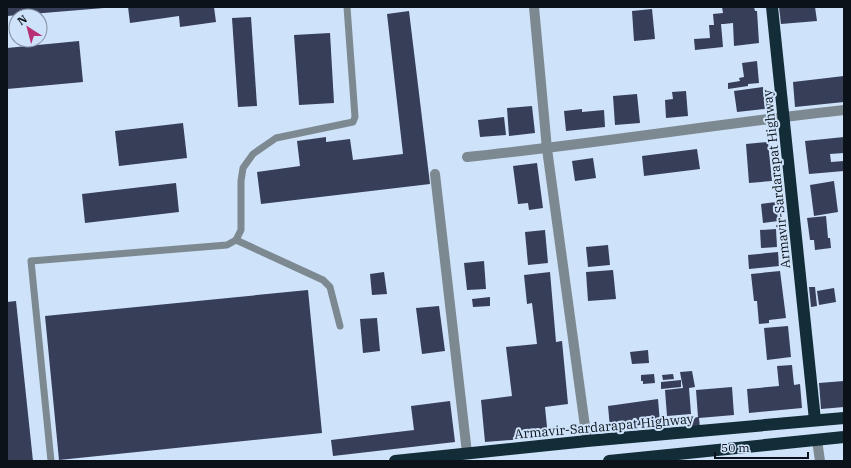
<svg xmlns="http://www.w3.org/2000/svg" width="851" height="468" font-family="'IBM Plex Serif',serif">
  <rect width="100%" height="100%" fill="#cee2f9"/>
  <g fill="#373e58">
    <polygon points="7,7 104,7 104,8 7,16"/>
    <polygon points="128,7 214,7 216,22 180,27 179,16 130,23"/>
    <polygon points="722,7 754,7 755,11 757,11 759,43 734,46 733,23 724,24 721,24 723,47 695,50 694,39 710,38 709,25 714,25 713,14 723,13"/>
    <polygon points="779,7 815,7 817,21 781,24"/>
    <polygon points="652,9 655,39 634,41 632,11"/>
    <polygon points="409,11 430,184 261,204 257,172 300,166 297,141 326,137 326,142 350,139 353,160 403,154 387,14"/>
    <polygon points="251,17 257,106 238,107 232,18"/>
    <polygon points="330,33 334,103 299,105 294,35"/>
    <polygon points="79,41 83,82 7,89 7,48"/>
    <polygon points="757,61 759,83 748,84 748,86 728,89 728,83 740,81 739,78 744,77 742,63"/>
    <polygon points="844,76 844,102 795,107 793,82"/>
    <polygon points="763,87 765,109 737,112 734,91"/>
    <polygon points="686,91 688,116 666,118 665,100 673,99 672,92"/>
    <polygon points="637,94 640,123 615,125 613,96"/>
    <polygon points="532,106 535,133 509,136 507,108"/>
    <polygon points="582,109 582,112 604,110 605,127 566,131 564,111"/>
    <polygon points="504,117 506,135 480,137 478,120"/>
    <polygon points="183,123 187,158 119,166 115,131"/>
    <polygon points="844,137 844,153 830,154 831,162 844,161 844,171 809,174 805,141"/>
    <polygon points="768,142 772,181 749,183 746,144"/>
    <polygon points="697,149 700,169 644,176 642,156"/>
    <polygon points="593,158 596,178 575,181 572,161"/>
    <polygon points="537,163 543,208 529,210 528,203 518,204 513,166"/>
    <polygon points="834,181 838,212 814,216 810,185"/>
    <polygon points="176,183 179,212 85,223 82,194"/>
    <polygon points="776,202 778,221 763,223 761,204"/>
    <polygon points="826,216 828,238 830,238 831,248 815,250 814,240 810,240 807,218"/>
    <polygon points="776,229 777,247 761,248 760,230"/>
    <polygon points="545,230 548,263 528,265 525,232"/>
    <polygon points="608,245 610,265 588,267 586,247"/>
    <polygon points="778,252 779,266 749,269 748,255"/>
    <polygon points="484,261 486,289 467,290 464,263"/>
    <polygon points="613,270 616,299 588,301 586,272"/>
    <polygon points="780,271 786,318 769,320 769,323 759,324 757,301 754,301 751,274"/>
    <polygon points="384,272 387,294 372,295 370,274"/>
    <polygon points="550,272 556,342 562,341 568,404 545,407 548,437 485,442 481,400 512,396 506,347 537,344 532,303 527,304 524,275"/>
    <polygon points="809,287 815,287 817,306 811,307"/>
    <polygon points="834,288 836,302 819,305 817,291"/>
    <polygon points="308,290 322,433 59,460 45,316"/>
    <polygon points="490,297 490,306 473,307 472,299"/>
    <polygon points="16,301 33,461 7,461 7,302"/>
    <polygon points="439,306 445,351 422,354 416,308"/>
    <polygon points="377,318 380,351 363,353 360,319"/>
    <polygon points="788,326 791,357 767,360 764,328"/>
    <polygon points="648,350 649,363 632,364 630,352"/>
    <polygon points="792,365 794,385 800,384 802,408 749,413 747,389 779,386 777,366"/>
    <polygon points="692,371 695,387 689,388 691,414 667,416 665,390 683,388 680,372"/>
    <polygon points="654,374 655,383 643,384 643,381 641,381 641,375"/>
    <polygon points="673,374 674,379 663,380 662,375"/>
    <polygon points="681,380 681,387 661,389 661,382"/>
    <polygon points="844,381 844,407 821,409 819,383"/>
    <polygon points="732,387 734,415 699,418 700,428 689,430 688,419 698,417 696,390"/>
    <polygon points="658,399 660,423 610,428 608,406"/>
    <polygon points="450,401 455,442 333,456 331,440 414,430 411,406"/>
  </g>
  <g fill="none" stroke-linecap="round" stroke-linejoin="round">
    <g stroke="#7d8990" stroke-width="7">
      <polyline points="236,240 323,280 330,287 340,326"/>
      <polyline points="51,461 31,261 227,245 236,240 241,230 241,181 243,168 253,154 276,138 353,122 355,117 347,7"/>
    </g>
    <g stroke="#7d8990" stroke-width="10">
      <polyline points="534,7 547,149 587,441"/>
      <path d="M467,157C593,144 718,124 844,110"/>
      <polyline points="435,174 467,453"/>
      <polyline points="817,440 820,461"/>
    </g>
    <g stroke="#122c38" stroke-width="12">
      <polyline points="772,7 815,420"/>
      <polyline points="395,461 587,441 844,418"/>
      <polyline points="609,461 844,437"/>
    </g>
  </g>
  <g text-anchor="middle" stroke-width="4" stroke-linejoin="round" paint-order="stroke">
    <g font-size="13" fill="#0b121a" stroke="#cee2f9">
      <text transform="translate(776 179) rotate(-96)" y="5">Armavir-Sardarapat Highway</text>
      <text transform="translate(604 426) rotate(-5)" y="5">Armavir-Sardarapat Highway</text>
    </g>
  </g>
  <rect width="851" height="468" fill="none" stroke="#0b121a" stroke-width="16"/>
  <g transform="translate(28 28) rotate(324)"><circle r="19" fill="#cee2f9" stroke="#808fa0"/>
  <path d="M0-3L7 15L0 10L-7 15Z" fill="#b73174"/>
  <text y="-6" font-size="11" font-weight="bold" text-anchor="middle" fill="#0b121a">N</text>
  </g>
  <path d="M715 452v6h93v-6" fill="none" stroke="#0b121a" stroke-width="2"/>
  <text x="721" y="452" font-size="12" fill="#0b121a" stroke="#cee2f9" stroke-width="3" paint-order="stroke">50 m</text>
</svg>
